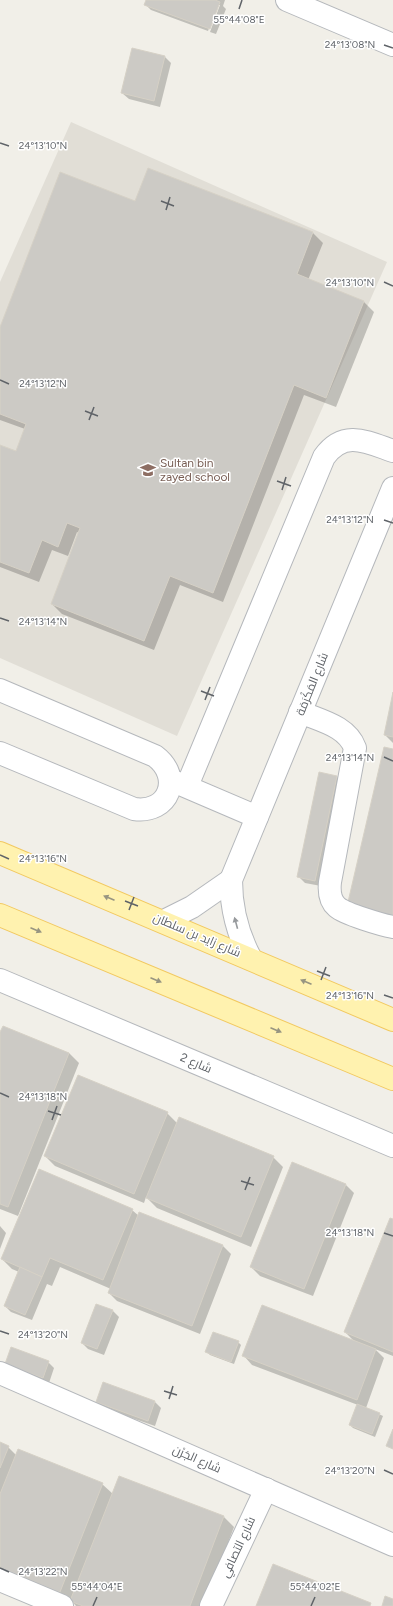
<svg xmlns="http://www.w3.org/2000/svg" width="393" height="1606" font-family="Figtree,Cairo,sans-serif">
  <rect width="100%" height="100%" fill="#f1efe8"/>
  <polygon fill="#e1ded6" points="71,122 387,262 177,736 0,658 0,282"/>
  <g fill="#0003">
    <polygon points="147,0 225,0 223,6 226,9 216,34 210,32 220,5 218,5 208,31 151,10 145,4"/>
    <polygon points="165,57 171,63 160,107 129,99 122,93"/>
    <polygon points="149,170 313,233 323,243 308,280 364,302 374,312 336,407 304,395 223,602 180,585 154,650 62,614 52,604 79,533 77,532 68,556 52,550 39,582 0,567 0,446 17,453 25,429 0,420 0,330 136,203"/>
    <polygon points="393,697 393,743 385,735"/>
    <polygon points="337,777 343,783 321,886 305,883 298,876"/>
    <polygon points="3,1027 69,1053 79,1063 18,1216 0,1209 0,1035"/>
    <polygon points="78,1076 167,1113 177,1123 273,1157 283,1167 251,1247 157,1208 146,1197 144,1203 55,1166 45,1156"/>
    <polygon points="346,1185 354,1193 313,1296 260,1276 251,1267"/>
    <polygon points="132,1210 139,1216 140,1213 223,1246 231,1254 200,1334 117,1301 109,1293 111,1289 60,1267 52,1286 47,1284 32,1320 11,1312 5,1306 19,1272 12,1269 2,1259"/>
    <polygon points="393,1220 393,1356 375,1349 384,1358 366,1408 383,1416 375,1437 353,1428 350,1425 358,1405 252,1365 244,1356 355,1342 345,1332"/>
    <polygon points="0,1226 6,1233 0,1249"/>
    <polygon points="97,1305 113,1311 119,1317 104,1355 88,1349 82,1343"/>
    <polygon points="238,1342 241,1345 234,1364 210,1355 207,1352"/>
    <polygon points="48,1362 54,1368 49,1383 6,1364"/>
    <polygon points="103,1383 155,1402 161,1408 155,1426 103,1408 97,1402"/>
    <polygon points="0,1443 8,1447 16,1455 102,1484 113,1494 119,1477 224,1517 234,1527 204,1606 76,1606 71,1600 0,1580"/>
  </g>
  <g fill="#cccac5" stroke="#d6d1c6">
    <polygon points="146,0 215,0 220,2 210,29 144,5"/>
    <polygon points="132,48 165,56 154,101 121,93"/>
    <polygon points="148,168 313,232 297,274 364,301 326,398 294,385 213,593 170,576 144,641 51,604 80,528 67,523 58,547 42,540 29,573 0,562 0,445 16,451 26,424 0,414 0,327 60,172 135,201"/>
    <polygon points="393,692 393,737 384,735"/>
    <polygon points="384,747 393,749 393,915 389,915 388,921 358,912 359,905 348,902"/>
    <polygon points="319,772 337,776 315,881 297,877"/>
    <polygon points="3,1026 69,1053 8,1207 0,1204 0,1032"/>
    <polygon points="78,1075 168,1112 134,1194 44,1156"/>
    <polygon points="179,1117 274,1156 241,1237 146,1198"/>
    <polygon points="292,1162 346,1184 304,1289 250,1267"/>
    <polygon points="39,1169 133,1209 103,1280 50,1258 42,1277 1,1259"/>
    <polygon points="139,1212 223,1245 192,1326 108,1293"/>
    <polygon points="390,1218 393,1219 393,1352 344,1332"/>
    <polygon points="20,1267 42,1277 25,1315 4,1306"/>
    <polygon points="96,1304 113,1310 97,1349 81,1343"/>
    <polygon points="262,1305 376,1349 357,1400 242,1356"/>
    <polygon points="213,1332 239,1341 231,1362 205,1352"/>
    <polygon points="11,1347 49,1361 43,1378 5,1364"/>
    <polygon points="103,1382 155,1401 148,1421 96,1402"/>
    <polygon points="357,1404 380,1413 372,1434 349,1425"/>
    <polygon points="393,1429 393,1449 386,1446"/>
    <polygon points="0,1442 9,1446 0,1468"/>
    <polygon points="18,1449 103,1483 58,1597 0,1574 0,1494"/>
    <polygon points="119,1476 224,1516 190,1606 83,1606 70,1601"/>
    <polygon points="273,1564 371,1603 370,1606 256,1606"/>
    <polygon points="385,1596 393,1599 393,1606 382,1606"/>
  </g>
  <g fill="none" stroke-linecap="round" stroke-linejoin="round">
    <defs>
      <g id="minor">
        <polyline points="287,0 393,45"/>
        <path d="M0,690L155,756C183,777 169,814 134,809L0,753"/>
        <path d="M300,712C321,721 347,726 355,748L330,882C329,891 330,901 337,907C345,914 382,925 393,927"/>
        <polyline points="173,781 257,817"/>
        <path d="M187,786L324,457C344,429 367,442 393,451"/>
        <polyline points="164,921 192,907 231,880"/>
        <path d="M251,959C237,933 231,909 231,880L393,488"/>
        <polyline points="0,980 393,1146"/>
        <polyline points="0,1373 393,1545"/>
        <polyline points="0,1580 62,1606"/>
        <polyline points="211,1606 266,1489"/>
      </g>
      <g id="major">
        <polyline points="0,853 393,1020"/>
        <polyline points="0,915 393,1079"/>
      </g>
    </defs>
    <use href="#minor" stroke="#b5b8bc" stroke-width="24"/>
    <use href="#major" stroke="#f2c960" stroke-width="24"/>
    <use href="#minor" stroke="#fff" stroke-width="22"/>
    <use href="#major" stroke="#fff2af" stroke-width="22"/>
  </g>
  <defs><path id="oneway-solid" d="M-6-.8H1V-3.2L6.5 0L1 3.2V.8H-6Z"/></defs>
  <g fill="#979581">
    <use href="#oneway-solid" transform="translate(109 898) rotate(-157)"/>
    <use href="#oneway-solid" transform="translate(36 930) rotate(23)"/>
    <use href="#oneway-solid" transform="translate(156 980) rotate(23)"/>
    <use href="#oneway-solid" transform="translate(306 982) rotate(-157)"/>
    <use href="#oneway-solid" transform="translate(276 1030) rotate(23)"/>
  </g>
  <use fill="#979a9d" href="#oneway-solid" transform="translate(236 923) rotate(-105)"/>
  <path fill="none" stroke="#5f6368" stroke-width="1.5" d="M239,9L242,0M384,45L393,48M0,143L9,146M161,201L174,206M166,210L170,197M384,282L393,286M0,380L9,384M85,411L98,416M89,420L94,407M277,481L291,486M282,490L286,477M384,520L393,523M0,618L9,621M201,691L214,696M205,700L210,687M384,757L393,761M0,855L9,859M125,901L138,906M129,910L134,897M317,971L330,976M321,980L326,967M384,995L393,998M0,1093L9,1097M48,1111L61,1115M52,1120L57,1106M241,1181L254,1185M245,1190L250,1177M384,1233L393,1236M0,1331L9,1334M164,1391L177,1395M169,1399L173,1386M384,1470L393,1474M0,1568L9,1572M93,1606L97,1597M311,1606L315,1597"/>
  <defs>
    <symbol id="school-bare" viewBox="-9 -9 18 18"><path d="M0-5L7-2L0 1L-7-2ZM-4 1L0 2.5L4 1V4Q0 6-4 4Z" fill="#8d6e63" stroke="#fff" stroke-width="2.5" paint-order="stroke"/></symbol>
  </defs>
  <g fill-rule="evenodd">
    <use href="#school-bare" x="137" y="459" width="22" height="22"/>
  </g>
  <g text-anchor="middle" stroke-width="3" stroke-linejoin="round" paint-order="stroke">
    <g font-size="12" fill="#785e54" stroke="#fff" text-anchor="start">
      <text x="160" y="467">Sultan bin<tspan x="160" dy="14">zayed school</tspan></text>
    </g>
    <g font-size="12" fill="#5f6368" stroke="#fff">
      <text transform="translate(312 684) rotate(-68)" y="4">شارع المَكْرَمَة</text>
      <text transform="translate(197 935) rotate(23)" y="4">شارع زايد بن سلطان</text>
      <text transform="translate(196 1063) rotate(23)" y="4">شارع 2</text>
      <text transform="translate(197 1459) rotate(24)" y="4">شارع الجَرْن</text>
      <text transform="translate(238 1547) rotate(-65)" y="4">شارع التصافي</text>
    </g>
  </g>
  <g font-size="10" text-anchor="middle" fill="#5f6368" stroke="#fff" stroke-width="3" stroke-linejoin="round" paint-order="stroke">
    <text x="239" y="23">55°44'08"E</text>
    <text x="350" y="48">24°13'08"N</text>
    <text x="43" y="149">24°13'10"N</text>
    <text x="350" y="286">24°13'10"N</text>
    <text x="43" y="387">24°13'12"N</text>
    <text x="350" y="523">24°13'12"N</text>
    <text x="43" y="625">24°13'14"N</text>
    <text x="350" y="761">24°13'14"N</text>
    <text x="43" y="862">24°13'16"N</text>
    <text x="350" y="999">24°13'16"N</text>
    <text x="43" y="1100">24°13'18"N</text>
    <text x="350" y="1236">24°13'18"N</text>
    <text x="43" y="1338">24°13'20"N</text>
    <text x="350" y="1474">24°13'20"N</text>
    <text x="43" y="1575">24°13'22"N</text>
    <text x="97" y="1590">55°44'04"E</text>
    <text x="315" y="1590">55°44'02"E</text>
  </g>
</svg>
